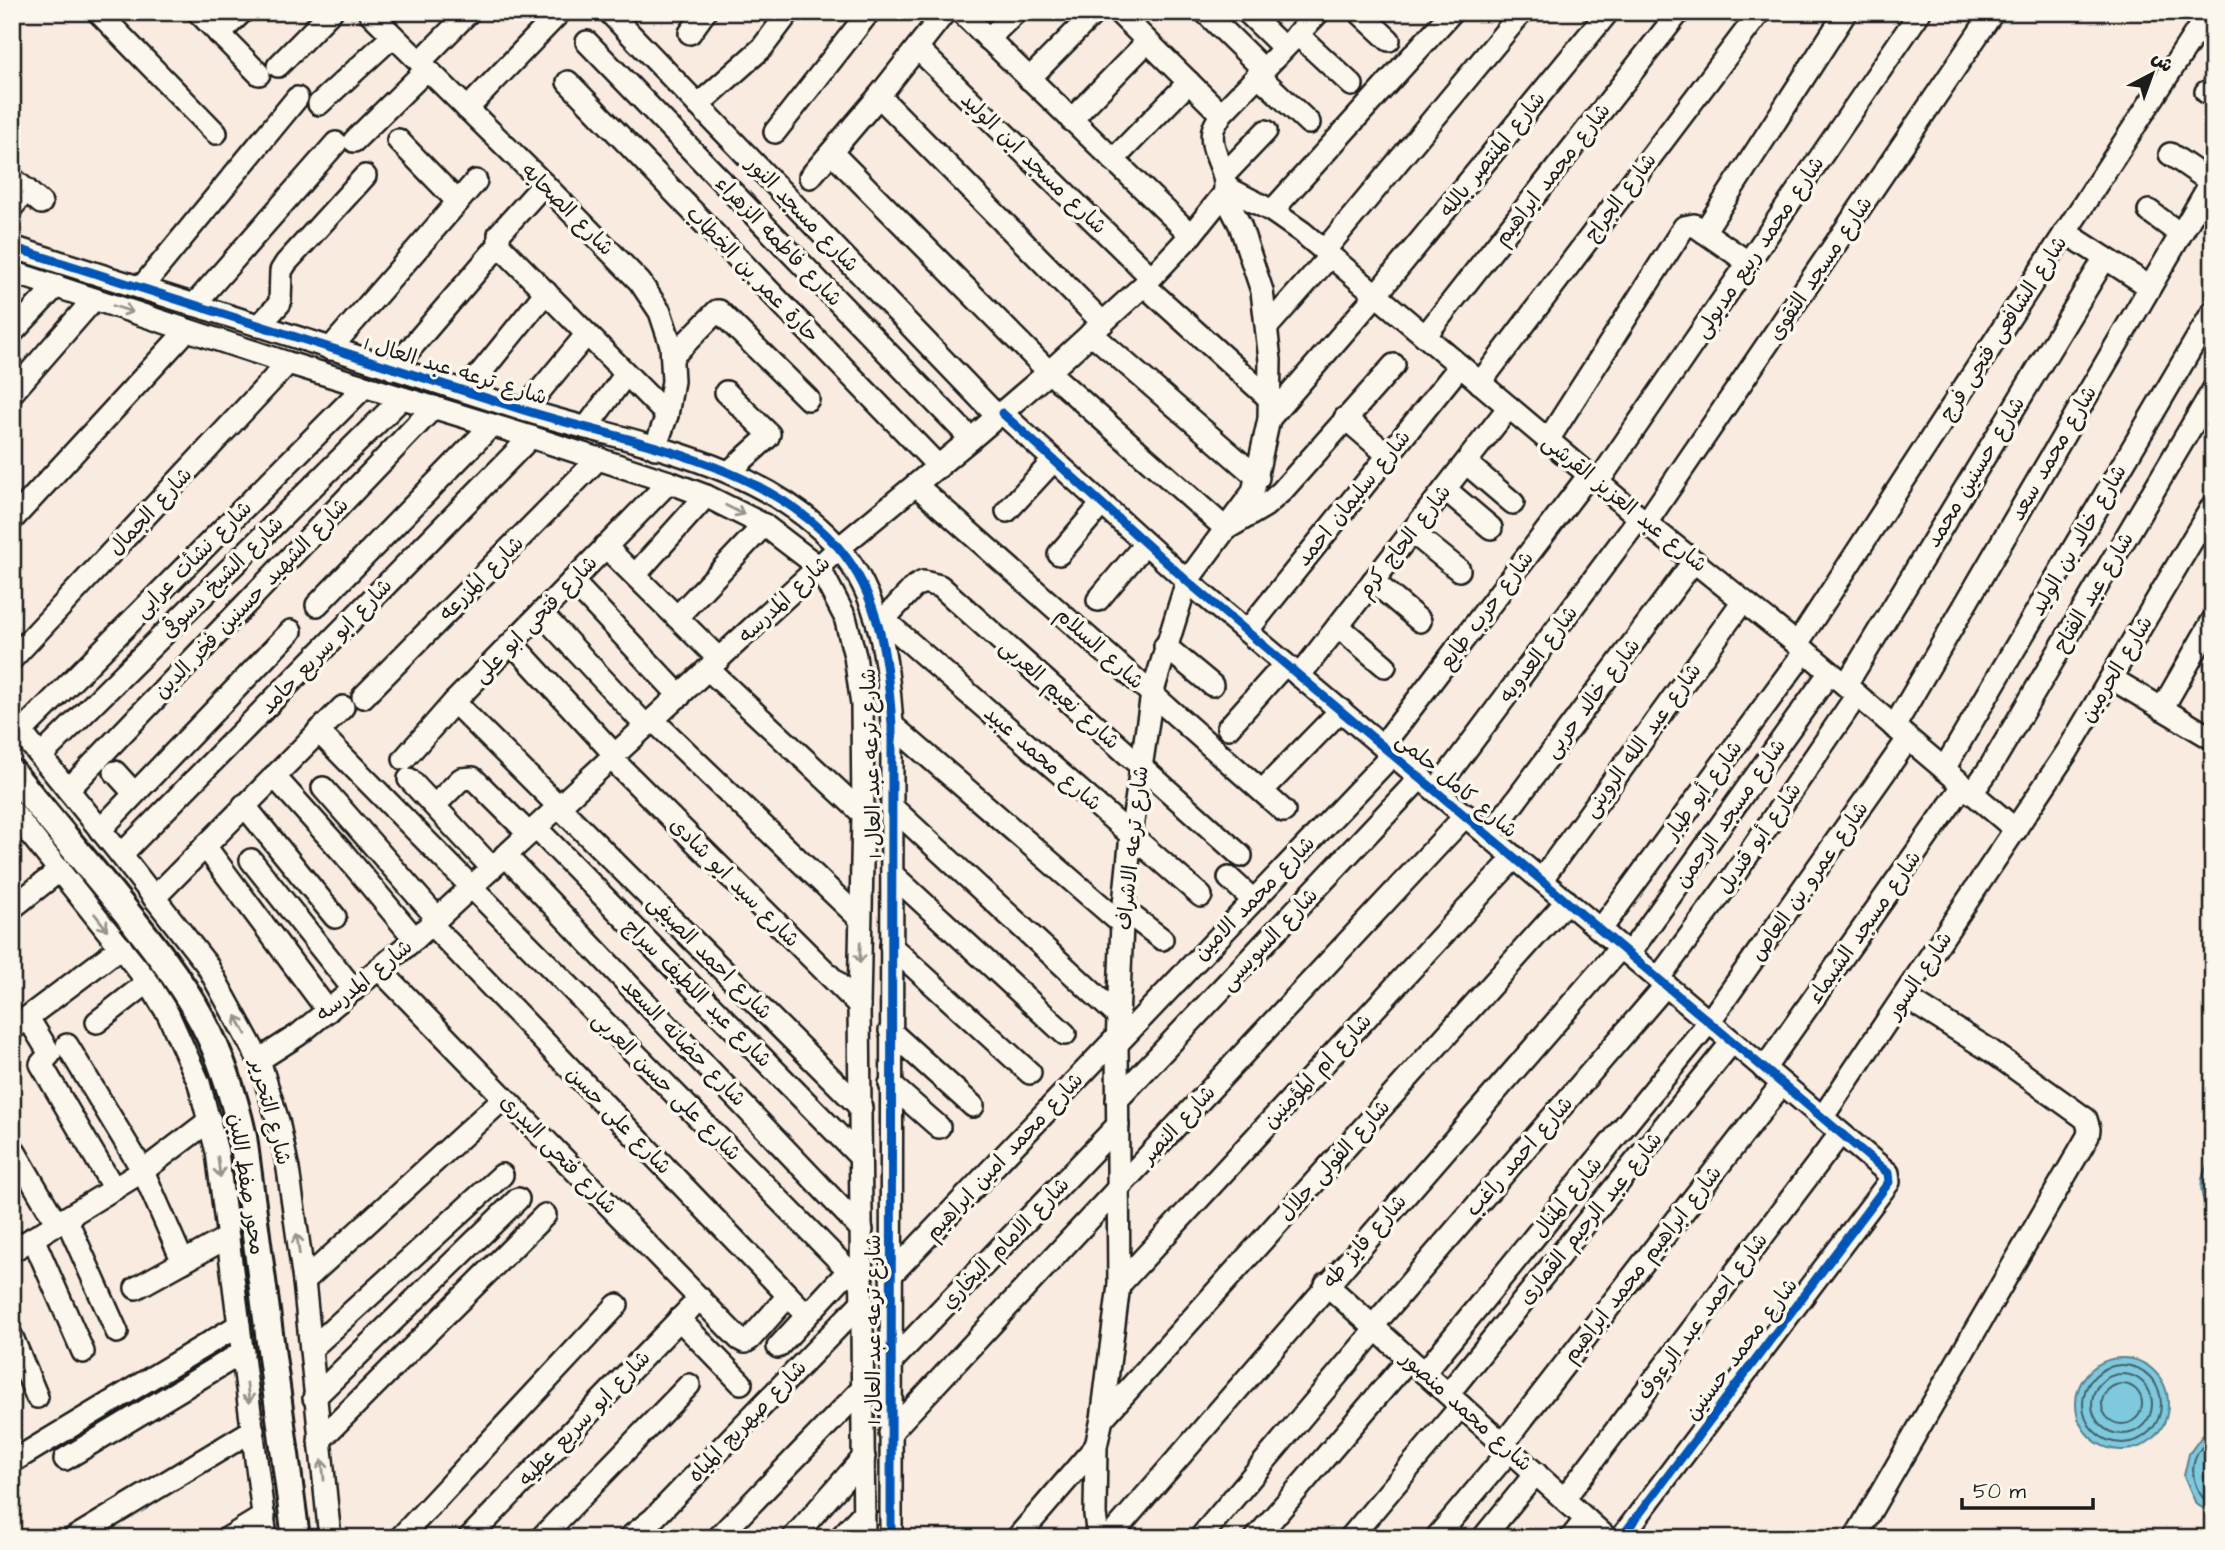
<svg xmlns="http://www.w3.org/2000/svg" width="2225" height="1550" font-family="'Architects Daughter','Playpen Sans Arabic',sans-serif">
  <rect width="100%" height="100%" fill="#f9ebdf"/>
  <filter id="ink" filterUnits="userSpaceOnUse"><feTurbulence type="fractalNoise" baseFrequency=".0143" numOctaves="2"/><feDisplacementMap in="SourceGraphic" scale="14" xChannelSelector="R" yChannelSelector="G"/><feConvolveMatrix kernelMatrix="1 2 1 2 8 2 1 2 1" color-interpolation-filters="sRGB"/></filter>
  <g filter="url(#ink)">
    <g fill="#7ec9dd" stroke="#578490" stroke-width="2">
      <path d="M2213,1157V1220C2199,1198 2196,1178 2213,1157Z"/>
      <circle cx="2122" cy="1404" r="46"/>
      <polygon points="2213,1431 2213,1514 2196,1504 2184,1476 2189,1454 2202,1436"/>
    </g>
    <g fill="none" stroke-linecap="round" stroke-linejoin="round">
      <g stroke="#436169" stroke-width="2">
        <circle cx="2122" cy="1404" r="39"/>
        <circle cx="2122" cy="1404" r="30"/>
        <circle cx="2122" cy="1404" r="20"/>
        <path d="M2213,1439C2185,1453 2188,1491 2213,1506"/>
      </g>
      <defs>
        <g id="minor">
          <polyline points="98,12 216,133"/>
          <polyline points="198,12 259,74"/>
          <polyline points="369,12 544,184 640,282 660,312 671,345 673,381 667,415 655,448"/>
          <polyline points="609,12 998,417"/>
          <polyline points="961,12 1191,235"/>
          <polyline points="1118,12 1221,114"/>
          <polyline points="1205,12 1264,70"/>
          <polyline points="1247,12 1284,48"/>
          <polyline points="1359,12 1389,40"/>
          <polyline points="690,33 705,12"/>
          <polyline points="219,34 242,12"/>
          <polyline points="1297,34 1352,85"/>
          <polyline points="988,39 1016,12"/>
          <polyline points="587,42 971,439"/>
          <polyline points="917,48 1151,277"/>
          <polyline points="420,62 469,12"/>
          <polyline points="278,66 331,12"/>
          <polyline points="1258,75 1309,123"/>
          <polyline points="1029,79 1095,12"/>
          <polyline points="568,82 939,467"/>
          <polyline points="2206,92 2213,96"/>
          <polyline points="879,96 1103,323"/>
          <polyline points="319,104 393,36"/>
          <polyline points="698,105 762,48 789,12"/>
          <polyline points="467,109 560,12"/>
          <polyline points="1071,120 1147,42"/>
          <polyline points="775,132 869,12"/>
          <polyline points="398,140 458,202"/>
          <polyline points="354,141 427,69"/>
          <polyline points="832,153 1049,372 1226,529 1265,506 1282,491 1394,365"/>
          <polyline points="2170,154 2211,182"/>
          <polyline points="1113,160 1189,82"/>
          <polyline points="1224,175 1266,131"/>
          <polyline points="810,177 879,96 945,12"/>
          <polyline points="12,178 41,203"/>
          <polyline points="1226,187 1272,211 1302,232 1646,523 1797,644 2016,830"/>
          <polyline points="12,207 27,190"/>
          <polyline points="1272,211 1452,12"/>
          <polyline points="2149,211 2180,234"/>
          <polyline points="1704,232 1846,12"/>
          <polyline points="2065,232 2150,287"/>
          <polyline points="499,245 667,415"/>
          <path d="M12,247C178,300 345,352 511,406C620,442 758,457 838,547C881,596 888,663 892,725L891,1538"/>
          <polyline points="1324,251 1522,12"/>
          <polyline points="12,272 288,363 531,437 669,482 706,496 764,525 819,567 845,617 855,656 862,705 863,814 859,1005 864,1538"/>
          <polyline points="1144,285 1271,400"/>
          <polyline points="141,288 297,98"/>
          <polyline points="194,305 336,143"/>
          <polyline points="259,326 280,303 281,271 286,263 365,176"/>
          <polyline points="1268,326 1330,256"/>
          <polyline points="12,333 56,286"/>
          <polyline points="1091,333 1258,478"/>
          <polyline points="1425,336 1679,12"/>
          <polyline points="330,349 476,181"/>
          <polyline points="672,357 717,311 719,311 808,399"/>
          <polyline points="393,369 499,245 499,234 544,184"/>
          <polyline points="1480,383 1760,12"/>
          <polyline points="466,391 546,292"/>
          <polyline points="726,392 769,434 768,437 729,472"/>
          <polyline points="12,393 94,299"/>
          <polyline points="524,410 587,334"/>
          <polyline points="1002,413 1187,581 1888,1173 1889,1182 1621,1538"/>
          <polyline points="1345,418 1388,455"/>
          <polyline points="1269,419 1376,295 1608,12"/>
          <polyline points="586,428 626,374"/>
          <polyline points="1548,440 1684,227 1694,225 1749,263"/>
          <polyline points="1466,463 1513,503"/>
          <polyline points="1598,482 1920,12"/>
          <polyline points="916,485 1284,811"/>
          <polyline points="1445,489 1491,528"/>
          <polyline points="1007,511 1054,460"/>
          <polyline points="12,520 187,330"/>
          <polyline points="1646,523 1993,12"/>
          <polyline points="1412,532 1459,570"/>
          <polyline points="605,546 719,659"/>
          <polyline points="1059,554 1102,504"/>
          <polyline points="635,575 706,496"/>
          <polyline points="572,581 680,696"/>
          <polyline points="1373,581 1420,621"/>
          <polyline points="1098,600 1145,544"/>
          <polyline points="317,605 492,425"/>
          <polyline points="541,613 646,726"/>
          <polyline points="677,617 764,525"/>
          <polyline points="884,620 1201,896"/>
          <polyline points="878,626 914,587 923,582 940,586 1241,856"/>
          <polyline points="1338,626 1385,666"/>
          <polyline points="1247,631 1460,366"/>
          <polyline points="512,643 615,755"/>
          <polyline points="1797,644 2209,12"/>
          <polyline points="1165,646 1212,685"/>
          <polyline points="12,659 288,363"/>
          <polyline points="708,669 863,814"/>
          <polyline points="1299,676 1509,407"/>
          <polyline points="2111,678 2213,739"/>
          <polyline points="1846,685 2105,258"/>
          <polyline points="363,697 599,458"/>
          <polyline points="454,702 861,1108"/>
          <polyline points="2162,709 2213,620"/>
          <polyline points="653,720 860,919"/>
          <polyline points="12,721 121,855 207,965 259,1060 278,1121 288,1169 304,1281 330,1538"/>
          <polyline points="892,725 1122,924"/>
          <polyline points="1894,727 2213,179"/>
          <polyline points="1228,728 1285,664"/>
          <polyline points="318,731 863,1285"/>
          <polyline points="21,732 365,386"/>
          <polyline points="1383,745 1589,475"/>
          <polyline points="41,756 402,398"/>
          <polyline points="611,758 859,1005"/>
          <polyline points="404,759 454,702 669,482"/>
          <polyline points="1944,769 2213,311"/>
          <polyline points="115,772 134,793"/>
          <polyline points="274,776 345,855 415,939"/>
          <polyline points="409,779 492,868"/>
          <polyline points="323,788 437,918"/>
          <polyline points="68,790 434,407"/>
          <polyline points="1436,790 1640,517"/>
          <polyline points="1262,791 1341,710"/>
          <polyline points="1972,793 1989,769 2213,390"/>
          <polyline points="443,797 461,779 473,778 529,834"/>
          <polyline points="244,805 335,917"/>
          <polyline points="892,807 1118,1016"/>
          <polyline points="12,811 148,982 168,1014 199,1083 217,1152 266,1538"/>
          <polyline points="536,828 860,1157"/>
          <polyline points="100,830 291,631"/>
          <polyline points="1490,835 1694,561"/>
          <polyline points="205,846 328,1011"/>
          <polyline points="121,855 531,437"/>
          <polyline points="505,855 862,1230"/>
          <polyline points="251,860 354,990"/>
          <polyline points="892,874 1065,1034"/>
          <polyline points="1229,878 1252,899"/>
          <polyline points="1542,879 1743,601"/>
          <polyline points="154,898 343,707"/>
          <polyline points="12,908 60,870"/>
          <polyline points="1124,910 1162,939"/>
          <polyline points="431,924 807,1315"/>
          <polyline points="1601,929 1805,651"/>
          <polyline points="891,946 1030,1073"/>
          <polyline points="1629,954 1830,672"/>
          <polyline points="379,969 739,1339 745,1342 750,1339 788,1296"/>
          <polyline points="1658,979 1728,884 1857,695"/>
          <polyline points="28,1018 50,1054 41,1064 114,1189"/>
          <polyline points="97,1022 148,982"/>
          <polyline points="12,1029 121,947"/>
          <polyline points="890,1031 973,1106"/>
          <polyline points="1117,1044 1393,754"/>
          <polyline points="67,1045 143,1171 183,1262"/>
          <path d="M259,1060L298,1035L415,939L839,548L971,439L1049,372L1144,285L1191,235L1224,194C1230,171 1208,152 1213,130C1214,125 1219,119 1221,114L1319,12"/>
          <polyline points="1764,1069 1963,786"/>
          <polyline points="890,1084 939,1127"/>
          <polyline points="1117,1100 1421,777"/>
          <polyline points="1822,1118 2067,752 2213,505"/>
          <polyline points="12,1147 57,1224"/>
          <polyline points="66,1218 117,1332"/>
          <polyline points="33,1238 83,1352"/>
          <polyline points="12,1251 143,1171 210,1120"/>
          <polyline points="891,1275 1117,1037"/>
          <polyline points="304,1281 504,1098"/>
          <polyline points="1326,1284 1607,1538"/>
          <polyline points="1119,1285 1515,857"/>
          <polyline points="136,1288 228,1237"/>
          <polyline points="679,1319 741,1383"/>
          <polyline points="1373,1326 1666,985"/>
          <polyline points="12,1337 37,1397"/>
          <polyline points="778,1347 849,1270"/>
          <polyline points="311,1349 502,1175"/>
          <polyline points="892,1361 1118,1125"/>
          <polyline points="1424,1373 1709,1022 1908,739"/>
          <polyline points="1448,1394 1732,1042"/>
          <polyline points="314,1398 518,1199"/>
          <polyline points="1102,1419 1567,901"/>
          <polyline points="890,1433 1466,815"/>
          <polyline points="319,1441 545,1215"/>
          <polyline points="1503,1444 1782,1084"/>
          <polyline points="65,1459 243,1352"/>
          <polyline points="15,1460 239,1325"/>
          <polyline points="1564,1499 1840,1134"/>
          <polyline points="74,1538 253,1430"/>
          <polyline points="228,1538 264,1516"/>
          <polyline points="400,1538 617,1305"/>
          <polyline points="469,1538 700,1298"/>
          <polyline points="541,1538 689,1385"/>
          <polyline points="629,1538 653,1519 863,1301"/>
          <polyline points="718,1538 864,1387"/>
          <polyline points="793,1538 864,1457"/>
          <polyline points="840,1538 864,1512"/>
          <polyline points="1017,1538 1096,1446"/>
          <polyline points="1098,1538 1095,1514 1096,1446 1102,1419 1119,1285 1117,1044 1122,924 1131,835 1152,694 1187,581 1253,492 1269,419 1270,360 1262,291 1240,225 1224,194"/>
          <polyline points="1109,1538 1621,947"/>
          <polyline points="1200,1538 1376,1329"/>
          <polyline points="1256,1538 1409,1359"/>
          <polyline points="1350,1538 1461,1406"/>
          <polyline points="1436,1538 1510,1450"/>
          <polyline points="1483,1538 1536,1473"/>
          <polyline points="1571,1538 1586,1519"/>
          <polyline points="1855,1538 2088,1136 2089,1129 2086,1119 1991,1051 1905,997"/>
        </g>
        <path id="major" d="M12,773C45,813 77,852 110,892C143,933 178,975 203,1022C222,1058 234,1097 243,1137L296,1538"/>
      </defs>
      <use href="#minor" stroke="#1c1c1c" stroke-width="26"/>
      <use href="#major" stroke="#1c1c1c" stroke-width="32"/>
      <use href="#minor" stroke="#fbf7ec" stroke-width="21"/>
      <use href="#major" stroke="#fbf7ec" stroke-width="26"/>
      <defs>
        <g id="cycleway">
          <path d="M12,247C178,300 345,352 511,406C620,442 758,457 838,547C881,596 888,663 892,725L891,1538"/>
          <polyline points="1002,413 1187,581 1888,1173 1889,1182 1621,1538"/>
        </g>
      </defs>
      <use href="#cycleway" stroke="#fbf7ec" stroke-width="13"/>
      <use href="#cycleway" stroke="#0057b8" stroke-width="9"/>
    </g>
    <defs><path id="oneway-shaft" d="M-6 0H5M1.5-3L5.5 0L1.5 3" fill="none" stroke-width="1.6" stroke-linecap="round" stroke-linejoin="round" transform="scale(1.75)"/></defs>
    <g stroke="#97948e">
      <use href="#oneway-shaft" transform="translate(123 309) rotate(18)"/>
      <use href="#oneway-shaft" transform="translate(735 510) rotate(27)"/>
      <use href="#oneway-shaft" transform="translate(101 922) rotate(52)"/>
      <use href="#oneway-shaft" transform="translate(860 953) rotate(91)"/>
      <use href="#oneway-shaft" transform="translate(241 1025) rotate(-118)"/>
      <use href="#oneway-shaft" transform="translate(219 1167) rotate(83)"/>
      <use href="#oneway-shaft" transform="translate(298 1244) rotate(-98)"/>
      <use href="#oneway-shaft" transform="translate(248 1393) rotate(83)"/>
      <use href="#oneway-shaft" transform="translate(323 1470) rotate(-96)"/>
    </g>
  </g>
  <g text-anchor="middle" stroke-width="7" stroke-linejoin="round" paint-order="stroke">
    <g font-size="21" fill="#1c1c1c" stroke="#fbf7ec">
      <text transform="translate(1492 154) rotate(-51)" y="7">شارع المنتصر بالله</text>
      <text transform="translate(1034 163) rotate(44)" y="7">شارع مسجد ابن الوليد</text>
      <text transform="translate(1552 174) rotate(-52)" y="7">شارع محمد ابراهيم</text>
      <text transform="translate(1620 197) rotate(-53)" y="7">شارع الجراج</text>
      <text transform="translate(568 209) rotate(45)" y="7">شارع الصحابه</text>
      <text transform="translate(803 214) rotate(46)" y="7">شارع مسجد النور</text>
      <text transform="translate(779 241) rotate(46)" y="7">شارع فاطمه الزهراء</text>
      <text transform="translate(1759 247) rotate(-56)" y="7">شارع محمد ربيع مدبولى</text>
      <text transform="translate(1820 268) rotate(-56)" y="7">شارع مسجد التقوى</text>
      <text transform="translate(753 274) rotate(46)" y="7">حارة عمر بن الخطاب</text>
      <text transform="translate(2003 328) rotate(-57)" y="7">شارع الشافعى فتحى فرج</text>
      <text transform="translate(456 370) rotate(17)" y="7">شارع ترعه عبد العال 1</text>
      <text transform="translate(2053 453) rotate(-60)" y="7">شارع محمد سعد</text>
      <text transform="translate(1975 472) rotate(-59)" y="7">شارع حسنين محمد</text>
      <text transform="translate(1353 498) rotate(-51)" y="7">شارع سليمان احمد</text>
      <text transform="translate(1625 503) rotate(39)" y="7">شارع عبد العزيز القرشى</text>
      <text transform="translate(150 511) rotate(-47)" y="7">شارع الجمال</text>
      <text transform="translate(2078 540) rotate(-60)" y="7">شارع خالد بن الوليد</text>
      <text transform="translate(1404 541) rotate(-52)" y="7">شارع الحاج كرم</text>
      <text transform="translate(193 559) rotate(-45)" y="7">شارع نشأت عرابى</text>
      <text transform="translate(222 577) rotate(-45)" y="7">شارع الشيخ دسوقى</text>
      <text transform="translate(481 578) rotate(-45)" y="7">شارع المزرعه</text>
      <text transform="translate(2093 592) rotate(-59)" y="7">شارع عبد الفتاح</text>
      <text transform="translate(251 598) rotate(-46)" y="7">شارع الشهيد حسنين فخر الدين</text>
      <text transform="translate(784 599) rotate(-43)" y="7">شارع المدرسه</text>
      <text transform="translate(1486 610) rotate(-53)" y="7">شارع حرب طايع</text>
      <text transform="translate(535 619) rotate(-46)" y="7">شارع فتحى ابو على</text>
      <text transform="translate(326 646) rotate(-46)" y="7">شارع ابو سريع حامد</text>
      <text transform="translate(1100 648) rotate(42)" y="7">شارع السلام</text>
      <text transform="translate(1538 654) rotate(-53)" y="7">شارع العدويه</text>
      <text transform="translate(2116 669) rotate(-59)" y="7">شارع الحرمين</text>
      <text transform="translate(1060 694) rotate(42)" y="7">شارع نعيم العربى</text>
      <text transform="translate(1592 698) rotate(-53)" y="7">شارع خالد حربى</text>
      <text transform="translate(1642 740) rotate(-54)" y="7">شارع عبد الله الروينى</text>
      <text transform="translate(1043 758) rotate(41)" y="7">شارع محمد عبيد</text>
      <text transform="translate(871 763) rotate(-92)" y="7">شارع ترعه عبد العال 1</text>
      <text transform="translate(1457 785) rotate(40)" y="7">شارع كامل حلمى</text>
      <text transform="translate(1703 790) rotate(-54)" y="7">شارع أبو طيار</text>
      <text transform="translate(1730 813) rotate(-55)" y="7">شارع مسجد الرحمن</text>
      <text transform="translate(1759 838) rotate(-55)" y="7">شارع أبو قنديل</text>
      <text transform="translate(1132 848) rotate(-84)" y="7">شارع ترعه الاشراف</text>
      <text transform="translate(1809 881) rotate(-55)" y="7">شارع عمرو بن العاص</text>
      <text transform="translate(735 882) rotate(45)" y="7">شارع سيد ابو شادى</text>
      <text transform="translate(1254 898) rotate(-46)" y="7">شارع محمد الامين</text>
      <text transform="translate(1864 927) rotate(-55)" y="7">شارع مسجد الشيماء</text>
      <text transform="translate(1269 939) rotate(-47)" y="7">شارع السويسى</text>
      <text transform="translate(710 957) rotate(45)" y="7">شارع احمد الصيفى</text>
      <text transform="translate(1919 975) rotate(-56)" y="7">شارع السور</text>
      <text transform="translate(364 980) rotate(-39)" y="7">شارع المدرسه</text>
      <text transform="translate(698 993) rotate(45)" y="7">شارع عبد اللطيف سراج</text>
      <text transform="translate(684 1042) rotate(46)" y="7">شارع حضانه السعد</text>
      <text transform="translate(1317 1071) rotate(-47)" y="7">شارع ام المؤمنين</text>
      <text transform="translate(667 1086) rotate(45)" y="7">شارع على حسن العربى</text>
      <text transform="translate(271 1112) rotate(75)" y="7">شارع التحرير</text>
      <text transform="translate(619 1120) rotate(46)" y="7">شارع على حسن</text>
      <text transform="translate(1178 1124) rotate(-47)" y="7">شارع النصر</text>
      <text transform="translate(559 1154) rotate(46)" y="7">شارع فتحى البدرى</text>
      <text transform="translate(1004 1156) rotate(-47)" y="7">شارع محمد امين ابراهيم</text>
      <text transform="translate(1519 1156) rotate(-49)" y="7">شارع احمد راغب</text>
      <text transform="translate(1334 1160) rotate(-48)" y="7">شارع الفولى جلال</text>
      <text transform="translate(247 1184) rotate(81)" y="7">محور صفط اللبن</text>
      <text transform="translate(1567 1197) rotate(-51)" y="7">شارع المنال</text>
      <text transform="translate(1590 1218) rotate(-51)" y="7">شارع عبد الرحيم القمارى</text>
      <text transform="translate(1364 1241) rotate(-49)" y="7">شارع فايز طه</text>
      <text transform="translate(1005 1243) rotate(-46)" y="7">شارع الامام البخاري</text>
      <text transform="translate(1642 1264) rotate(-52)" y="7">شارع ابراهيم محمد ابراهيم</text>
      <text transform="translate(1702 1316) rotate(-53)" y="7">شارع احمد عبد الرءوف</text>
      <text transform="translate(873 1329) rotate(-90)" y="7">شارع ترعه عبد العال 1</text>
      <text transform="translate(1741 1349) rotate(-53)" y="7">شارع محمد حسنين</text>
      <text transform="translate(1467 1411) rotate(42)" y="7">شارع محمد منصور</text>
      <text transform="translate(584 1418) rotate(-46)" y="7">شارع ابو سريع عطيه</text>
      <text transform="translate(747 1421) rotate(-46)" y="7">شارع صهريج المياه</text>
    </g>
  </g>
  <rect width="2225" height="1550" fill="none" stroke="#fbf7ec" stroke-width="42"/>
  <rect x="21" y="21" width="2183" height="1508" fill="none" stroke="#1c1c1c" stroke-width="2.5" filter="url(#ink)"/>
  <g transform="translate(2152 74) rotate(41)" stroke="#fbf7ec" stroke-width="5" paint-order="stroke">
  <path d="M0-5L12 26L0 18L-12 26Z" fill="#1c1c1c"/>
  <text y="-10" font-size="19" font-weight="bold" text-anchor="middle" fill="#1c1c1c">ش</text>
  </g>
  <path d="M1962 1498v10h131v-10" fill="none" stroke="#1c1c1c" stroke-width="3.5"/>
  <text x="1973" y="1498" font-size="21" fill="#1c1c1c" stroke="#fbf7ec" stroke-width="5" paint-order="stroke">50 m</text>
</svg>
